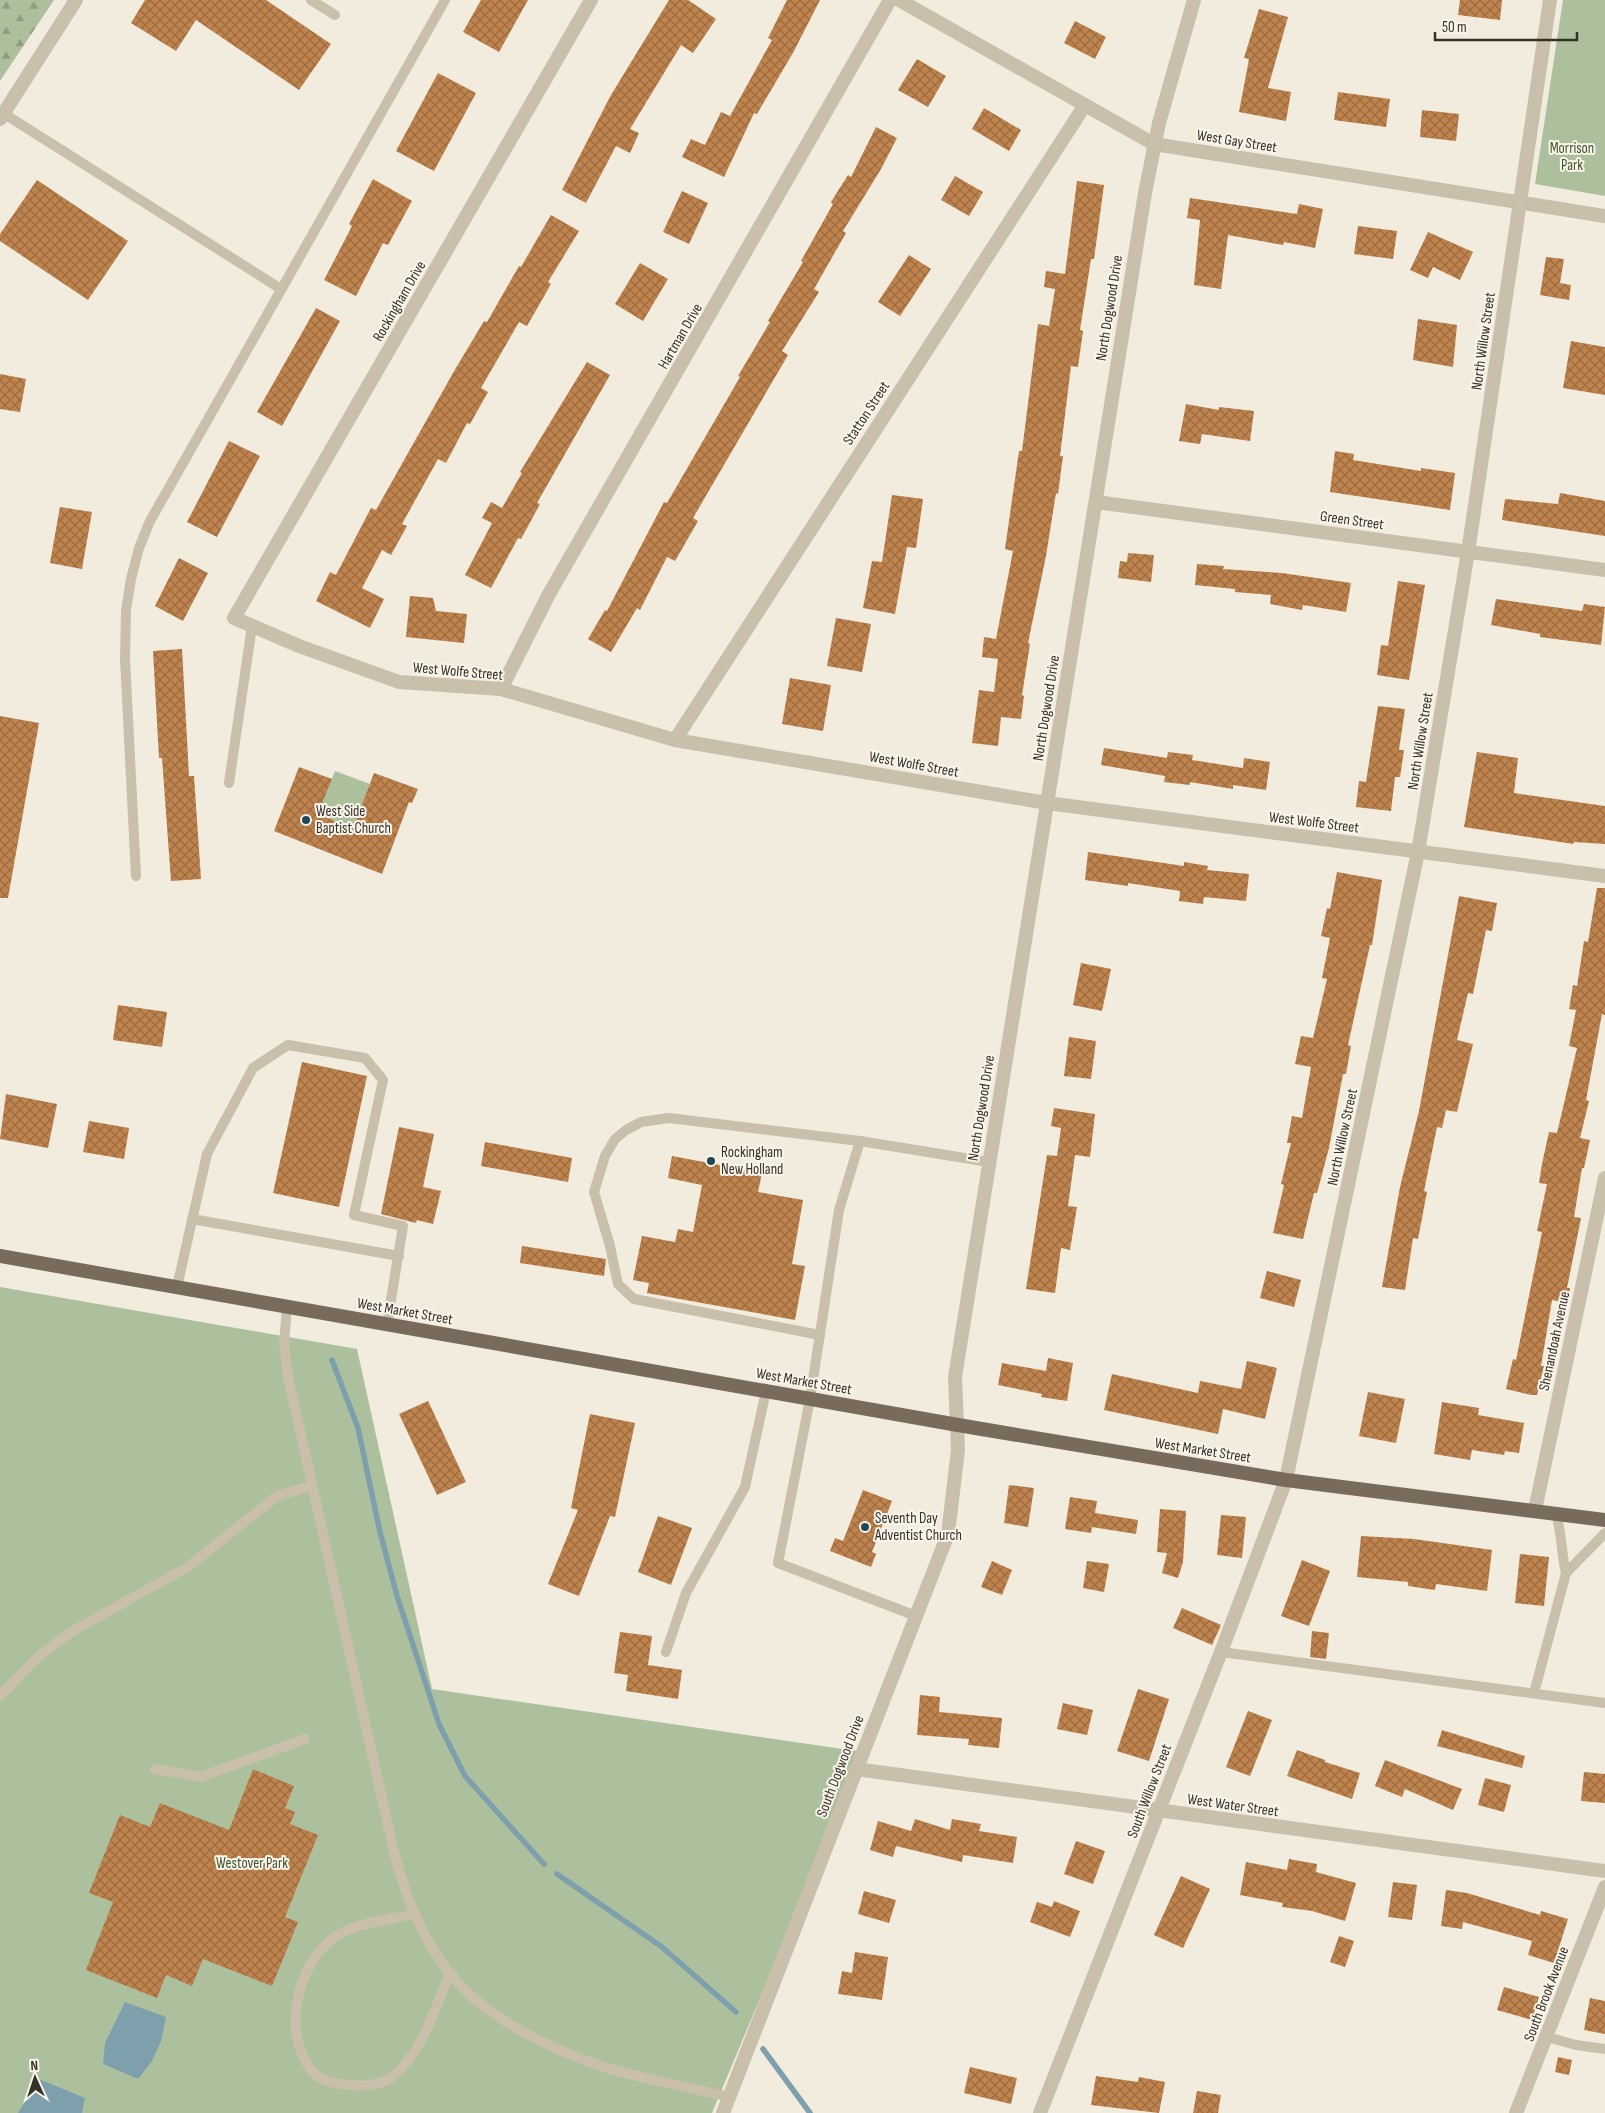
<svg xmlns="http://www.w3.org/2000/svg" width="1605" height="2113" font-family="'Sofia Sans Condensed',sans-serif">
  <defs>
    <pattern id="forest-firs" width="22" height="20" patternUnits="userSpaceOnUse" patternTransform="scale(1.25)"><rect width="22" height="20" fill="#adc09e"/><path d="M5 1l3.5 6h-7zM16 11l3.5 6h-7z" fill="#8e9c81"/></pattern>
    <pattern id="building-cross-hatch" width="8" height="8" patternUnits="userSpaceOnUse" patternTransform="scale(1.25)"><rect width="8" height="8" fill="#bf834d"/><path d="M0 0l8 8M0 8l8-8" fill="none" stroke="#9c6c40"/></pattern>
  </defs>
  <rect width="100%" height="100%" fill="#f1ecde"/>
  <polygon fill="url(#forest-firs)" points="0,0 54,0 0,81"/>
  <g fill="#adc09e">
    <polygon points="1563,0 1605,0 1605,196 1535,184"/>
    <polygon points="335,771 370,784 351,834 341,823 325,817 328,809 321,806"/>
    <polygon points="0,1287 357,1349 432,1689 863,1752 712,2113 0,2113"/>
  </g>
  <g fill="#7ea0ad">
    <polygon points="125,2002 166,2017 161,2041 152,2061 138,2079 103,2064 105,2043"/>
    <polygon points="39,2079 85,2098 82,2113 18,2113"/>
  </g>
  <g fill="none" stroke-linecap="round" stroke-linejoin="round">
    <g stroke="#7ea0ad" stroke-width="5.5">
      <polyline points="332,1360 358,1428 380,1532 397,1596 439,1724 465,1776 544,1864"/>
      <polyline points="557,1874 662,1947 736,2012"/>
      <polyline points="763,2049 810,2113"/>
    </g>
  </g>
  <g fill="url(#building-cross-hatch)">
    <polygon points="145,0 266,0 331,44 299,90 196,20 176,51 131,23"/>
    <polygon points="481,0 528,0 499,52 463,32"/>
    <polygon points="669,0 688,0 716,19 693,53 681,45 630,129 639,133 630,153 616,146 586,203 562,190 611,95"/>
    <polygon points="787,0 820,0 794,51 757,114 754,113 724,177 682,157 691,139 705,145 721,112 730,116 772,40 768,38"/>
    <polygon points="1460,0 1502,0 1500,20 1458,15"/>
    <polygon points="1259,9 1288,17 1268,88 1291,92 1286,121 1239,112 1249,59 1244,58"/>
    <polygon points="1075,21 1106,37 1095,59 1064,43"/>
    <polygon points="917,59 946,76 928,107 898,90"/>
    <polygon points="438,73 476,93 434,171 396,151"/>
    <polygon points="1338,92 1390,99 1386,127 1334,120"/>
    <polygon points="984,108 1021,130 1009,151 972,129"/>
    <polygon points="1422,110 1459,114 1456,141 1420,137"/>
    <polygon points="876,127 897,138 881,169 843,231 846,233 814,289 819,292 782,351 788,355 693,518 698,521 675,561 667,557 640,610 637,608 611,652 588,639 605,610 607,611 664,502 667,503 740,377 738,376 770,322 768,321 803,262 801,261 833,204 831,202 848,175 851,177"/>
    <polygon points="955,176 983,192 969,216 941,200"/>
    <polygon points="373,179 412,201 388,245 383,243 356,296 324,280 352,226 349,224"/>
    <polygon points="37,180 128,241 88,300 0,241 0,234"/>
    <polygon points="1077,181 1104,185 1094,259 1091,259 1080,330 1083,331 1078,367 1071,366 1060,456 1063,456 1058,494 1056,493 1046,556 1028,643 1030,644 1022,695 1024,696 1021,719 1001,717 998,746 972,743 979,690 994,692 998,659 982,657 984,637 996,639 1013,551 1005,549 1019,451 1022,451 1038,324 1049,326 1055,289 1044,287 1046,271 1065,274"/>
    <polygon points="682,191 708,203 689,244 663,232"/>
    <polygon points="1190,198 1297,214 1299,204 1323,209 1315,248 1284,242 1283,245 1228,235 1221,289 1194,285 1200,220 1187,218"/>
    <polygon points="551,215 579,231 548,282 551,284 527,326 519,322 481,388 488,392 470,424 467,423 446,463 438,459 402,524 407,526 391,555 382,550 362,588 384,599 370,628 316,601 330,572 336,575 371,508 376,510 453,373 484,321 487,322 519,266 521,267"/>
    <polygon points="1358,226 1397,231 1393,259 1354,254"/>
    <polygon points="1428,232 1473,252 1460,280 1433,267 1428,278 1410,270"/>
    <polygon points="909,255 931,269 900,316 878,302"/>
    <polygon points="1546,257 1564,259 1560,283 1571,285 1569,300 1540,295"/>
    <polygon points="640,263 668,279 643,321 615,304"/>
    <polygon points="316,308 340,321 282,426 257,412"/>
    <polygon points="1418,319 1457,325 1453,367 1413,360"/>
    <polygon points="1571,341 1605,347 1605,395 1563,388"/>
    <polygon points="587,362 610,375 537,503 540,504 521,539 518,538 491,588 465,575 492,523 482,518 491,502 502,508 522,473 520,472"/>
    <polygon points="0,374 26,379 20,412 0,409"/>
    <polygon points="1186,404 1219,410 1219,407 1254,411 1250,441 1202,434 1200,444 1179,441"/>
    <polygon points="229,441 260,456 217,537 187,522"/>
    <polygon points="1335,451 1354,454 1353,460 1421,471 1421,468 1455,473 1450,510 1330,492"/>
    <polygon points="1560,493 1605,501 1605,536 1502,520 1505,499 1558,504"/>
    <polygon points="892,495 923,499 916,548 907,547 895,614 863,608 872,561 882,562"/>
    <polygon points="60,507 92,512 82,569 50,563"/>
    <polygon points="1128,553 1154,555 1151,582 1118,578 1120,561 1127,562"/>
    <polygon points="179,558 208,573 183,621 155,606"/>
    <polygon points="1197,564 1224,566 1223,569 1282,573 1351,583 1346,612 1303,605 1302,610 1270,604 1271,595 1235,592 1235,589 1195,585"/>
    <polygon points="1398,581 1425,585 1409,680 1377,675 1381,645 1388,646"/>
    <polygon points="410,596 433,598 436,611 467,614 464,643 406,637"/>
    <polygon points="1496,599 1582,611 1584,604 1605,607 1601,645 1540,637 1540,634 1491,625"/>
    <polygon points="836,618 871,624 862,672 827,666"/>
    <polygon points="182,649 189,776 194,776 201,879 171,881 162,758 159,758 153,651"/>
    <polygon points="790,678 831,685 823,731 782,724"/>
    <polygon points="1378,706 1405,709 1399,750 1404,750 1400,777 1395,777 1391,811 1356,807 1359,781 1366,782"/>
    <polygon points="0,716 39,723 8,898 0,898"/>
    <polygon points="1104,748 1167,758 1168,752 1193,755 1192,760 1243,768 1244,758 1270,762 1266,790 1233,785 1233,789 1190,782 1190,785 1164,782 1165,776 1101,765"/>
    <polygon points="1477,752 1518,758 1514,793 1605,806 1605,844 1574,842 1573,844 1464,827"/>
    <polygon points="299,767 332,779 321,806 328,809 325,817 353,828 374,773 418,789 412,803 409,802 382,874 274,831"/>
    <polygon points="1088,852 1184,866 1184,862 1208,866 1207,870 1249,874 1246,901 1204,897 1203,904 1179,901 1180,891 1128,883 1128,886 1085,880"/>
    <polygon points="1337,872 1382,880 1372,945 1370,945 1348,1045 1351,1046 1346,1074 1343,1074 1329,1148 1317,1193 1314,1193 1303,1239 1273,1233 1284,1185 1281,1184 1291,1143 1287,1143 1292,1116 1302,1118 1311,1067 1295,1064 1301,1036 1313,1038 1327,979 1322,978 1330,938 1321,936 1327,908 1330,909"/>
    <polygon points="1597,888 1605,888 1605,1015 1602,1014 1586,1100 1589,1101 1580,1138 1590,1140 1584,1168 1582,1168 1574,1217 1581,1218 1567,1288 1570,1288 1567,1303 1552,1300 1541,1366 1544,1366 1537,1395 1531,1395 1506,1389 1513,1359 1516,1360 1542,1232 1537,1231 1547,1184 1539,1183 1542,1164 1549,1132 1557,1133 1577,1048 1569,1046 1576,1010 1569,1009 1573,985 1577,986 1584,941 1588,942"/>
    <polygon points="1459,896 1497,903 1492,931 1486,930 1473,994 1468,993 1457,1040 1473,1044 1457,1112 1446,1110 1442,1128 1437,1127 1424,1191 1427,1192 1418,1239 1413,1238 1405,1290 1382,1287 1400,1187 1419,1111"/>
    <polygon points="1081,963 1111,969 1102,1011 1073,1005"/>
    <polygon points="118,1005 167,1012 162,1047 113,1040"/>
    <polygon points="1069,1037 1096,1041 1091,1079 1064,1076"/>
    <polygon points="302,1062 367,1076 339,1207 273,1193"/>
    <polygon points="6,1094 57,1104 48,1148 0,1139"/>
    <polygon points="1054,1108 1095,1114 1090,1157 1075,1155 1068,1206 1077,1207 1070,1250 1061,1248 1055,1293 1026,1289 1047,1155 1057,1156 1061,1128 1051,1126"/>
    <polygon points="89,1121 129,1128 124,1159 83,1152"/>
    <polygon points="399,1127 434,1134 423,1187 441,1191 433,1224 417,1220 416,1223 381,1214"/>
    <polygon points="485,1142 572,1158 568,1182 481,1166"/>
    <polygon points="672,1156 762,1173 758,1192 803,1200 792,1264 805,1266 795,1320 647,1293 649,1283 633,1280 642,1236 675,1242 678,1229 693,1232 702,1185 668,1178"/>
    <polygon points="522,1246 606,1259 604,1276 520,1263"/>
    <polygon points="1267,1271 1301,1280 1294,1307 1260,1298"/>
    <polygon points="1048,1358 1073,1363 1067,1401 1041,1397 1042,1394 998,1385 1002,1363 1046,1371"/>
    <polygon points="1247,1361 1277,1368 1265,1419 1223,1409 1218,1434 1104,1410 1112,1374 1198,1393 1200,1381 1241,1389"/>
    <polygon points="1368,1392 1405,1399 1396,1443 1359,1436"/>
    <polygon points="428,1401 466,1482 437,1495 399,1414"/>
    <polygon points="1442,1402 1479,1408 1478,1415 1524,1423 1519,1453 1505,1451 1504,1455 1472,1450 1470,1460 1434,1454"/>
    <polygon points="590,1414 635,1423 615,1517 610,1516 579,1596 548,1584 578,1510 571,1508"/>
    <polygon points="1009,1485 1034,1488 1028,1527 1004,1523"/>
    <polygon points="863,1490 892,1501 872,1552 876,1554 871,1567 830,1551 835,1538 843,1541"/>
    <polygon points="1070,1497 1097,1501 1095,1513 1138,1520 1136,1534 1092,1527 1091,1533 1065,1529"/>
    <polygon points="1160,1509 1186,1511 1183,1562 1178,1578 1162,1573 1167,1553 1157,1552"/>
    <polygon points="1221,1515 1246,1517 1242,1558 1217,1555"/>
    <polygon points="658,1516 692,1528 671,1585 638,1572"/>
    <polygon points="1361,1536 1414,1539 1492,1550 1487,1591 1436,1584 1435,1590 1408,1586 1408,1582 1357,1577"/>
    <polygon points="1520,1554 1549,1557 1544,1606 1515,1603"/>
    <polygon points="1302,1560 1330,1571 1309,1626 1281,1616"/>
    <polygon points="992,1561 1012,1570 1002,1595 981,1587"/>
    <polygon points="1087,1561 1109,1564 1104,1592 1083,1588"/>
    <polygon points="1182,1608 1221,1625 1212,1645 1173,1628"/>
    <polygon points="1312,1631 1329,1633 1326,1659 1310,1657"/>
    <polygon points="620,1632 652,1636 648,1665 682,1670 678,1699 626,1691 628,1675 614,1673"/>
    <polygon points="1138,1689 1169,1699 1149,1761 1117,1751"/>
    <polygon points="920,1695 940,1697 939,1712 1002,1718 999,1748 968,1745 969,1739 917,1735"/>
    <polygon points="1063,1703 1093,1710 1087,1735 1057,1729"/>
    <polygon points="1248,1711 1272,1720 1250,1776 1226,1767"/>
    <polygon points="1442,1730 1525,1756 1522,1768 1437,1746"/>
    <polygon points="1297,1750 1325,1760 1325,1762 1360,1773 1352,1799 1287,1776"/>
    <polygon points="1385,1760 1462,1789 1453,1810 1405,1789 1402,1797 1375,1786"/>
    <polygon points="253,1769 294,1786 285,1808 295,1812 290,1824 318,1835 285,1917 298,1922 272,1986 203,1959 192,1986 166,1975 157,1998 86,1970 113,1902 89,1893 120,1815 150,1827 160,1803 229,1830"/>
    <polygon points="1584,1772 1605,1774 1605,1803 1581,1801"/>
    <polygon points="1485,1778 1511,1785 1504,1812 1478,1805"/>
    <polygon points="915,1819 950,1830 952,1819 981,1824 979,1831 1017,1837 1013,1863 963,1855 962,1862 896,1846 893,1857 870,1850 878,1821 911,1831"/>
    <polygon points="1076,1841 1105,1851 1093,1884 1064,1874"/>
    <polygon points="1289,1859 1317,1864 1316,1872 1356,1883 1345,1921 1312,1911 1282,1907 1283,1903 1240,1895 1246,1862 1287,1870"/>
    <polygon points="1181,1876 1210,1889 1183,1948 1154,1935"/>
    <polygon points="1393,1882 1417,1885 1412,1920 1388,1917"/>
    <polygon points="1446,1890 1467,1893 1540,1915 1541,1911 1568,1919 1554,1963 1528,1955 1532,1941 1463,1922 1462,1929 1441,1926"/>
    <polygon points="864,1891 896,1900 889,1923 858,1914"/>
    <polygon points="1054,1901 1080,1911 1070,1937 1030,1922 1037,1902 1052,1907"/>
    <polygon points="1339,1936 1354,1941 1345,1967 1330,1962"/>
    <polygon points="855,1952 888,1957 882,2000 838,1994 842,1971 852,1973"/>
    <polygon points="1504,1987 1539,1997 1532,2020 1497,2010"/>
    <polygon points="1590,1998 1605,2001 1605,2034 1584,2030"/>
    <polygon points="1558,2057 1572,2060 1569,2075 1555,2072"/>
    <polygon points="970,2067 1017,2078 1011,2104 964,2093"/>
    <polygon points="1096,2076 1138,2082 1139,2077 1165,2082 1159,2113 1091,2105"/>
    <polygon points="1197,2091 1221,2095 1218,2113 1193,2113"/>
  </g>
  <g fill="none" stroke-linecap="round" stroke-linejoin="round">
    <g stroke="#c9bfaa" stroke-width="10">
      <polyline points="311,0 335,15"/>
      <polyline points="3,113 281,289"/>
      <polyline points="229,783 252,626"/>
      <polyline points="136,876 125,659 126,610 131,579 139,548 150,521 199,435 445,0"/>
      <polyline points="860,1141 839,1210 810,1399 778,1563 916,1616"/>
      <polyline points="192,1219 399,1256"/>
      <polyline points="177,1287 207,1154 253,1068 288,1045 365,1058 383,1080 354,1215 403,1226 387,1324"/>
      <path d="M287,1307L284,1344L288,1377L394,1852C406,1899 426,1948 459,1984C496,2023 557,2052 607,2068C647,2080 689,2087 729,2097"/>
      <polyline points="820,1335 634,1299 618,1284 610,1246 594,1192 605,1156 615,1139 626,1130 641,1122 669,1118 860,1141 989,1162"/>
      <path d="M1556,1514C1562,1533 1561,1553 1566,1573L1605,1533"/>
      <polyline points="666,1652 686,1593 745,1487 766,1391"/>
      <polyline points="1221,1652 1605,1703"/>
      <polyline points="1534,1693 1566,1573"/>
      <polyline points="0,1696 38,1657 71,1632 188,1567 277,1496 313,1485"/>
      <polyline points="155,1769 201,1777 305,1739"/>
      <path d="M415,1914C389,1920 354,1922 332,1939C300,1965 286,2019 303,2056C306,2062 310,2071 316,2075C326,2083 339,2084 352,2085C369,2087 387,2084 400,2070C425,2044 436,2005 450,1973"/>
      <polyline points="1547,2037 1576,2045 1605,2049"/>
    </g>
    <g stroke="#c9bfaa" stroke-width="14">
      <polyline points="591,0 234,618 299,646 399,682 501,689 675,740 1047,803 1605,876"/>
      <polyline points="899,0 1154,144 1605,216"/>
      <polyline points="1096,502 1605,570"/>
      <polyline points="501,689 549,594 890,0"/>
      <polyline points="675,740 1085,105"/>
      <polyline points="1286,1480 1418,852 1468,552 1550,0"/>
      <polyline points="1535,1510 1605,1178"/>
      <polyline points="856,1769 1605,1871"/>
      <polyline points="723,2113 948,1534 958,1450 955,1377 1145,193 1159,123 1194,0"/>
      <polyline points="1516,2113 1605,1887"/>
    </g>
    <g stroke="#c9bfaa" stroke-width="14">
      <polyline points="0,119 76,0"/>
      <polyline points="1040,2113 1221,1652 1286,1480"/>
    </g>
    <polyline stroke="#786b5b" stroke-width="14" points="0,1256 958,1425 1286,1480 1605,1520"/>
  </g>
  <g fill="#214656" stroke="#f9f5ea" stroke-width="2">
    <circle cx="306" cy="820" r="5"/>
    <circle cx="711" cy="1161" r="5"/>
    <circle cx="865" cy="1527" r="5"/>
  </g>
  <g text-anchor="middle" stroke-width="4" stroke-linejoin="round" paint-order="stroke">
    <g font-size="15" fill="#373029" stroke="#f9f5ea">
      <text transform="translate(1237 141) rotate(9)" y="5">West Gay Street</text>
      <text transform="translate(399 301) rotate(-60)" y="5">Rockingham Drive</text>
      <text transform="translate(1109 308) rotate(-81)" y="5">North Dogwood Drive</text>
      <text transform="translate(680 336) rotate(-60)" y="5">Hartman Drive</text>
      <text transform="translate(1483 341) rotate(-82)" y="5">North Willow Street</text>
      <text transform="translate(866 413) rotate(-57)" y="5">Statton Street</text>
      <text transform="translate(1352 520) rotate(8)" y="5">Green Street</text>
      <text transform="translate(458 671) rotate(5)" y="5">West Wolfe Street</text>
      <text transform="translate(1046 708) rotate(-81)" y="5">North Dogwood Drive</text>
      <text transform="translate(1420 741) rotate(-81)" y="5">North Willow Street</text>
      <text transform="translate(914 764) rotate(10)" y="5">West Wolfe Street</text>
      <text transform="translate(1314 822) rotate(7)" y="5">West Wolfe Street</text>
      <text transform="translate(981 1108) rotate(-81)" y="5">North Dogwood Drive</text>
      <text transform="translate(1342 1137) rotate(-78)" y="5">North Willow Street</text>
      <text transform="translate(405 1311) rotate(10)" y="5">West Market Street</text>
      <text transform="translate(1554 1341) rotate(-78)" y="5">Shenandoah Avenue</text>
      <text transform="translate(804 1381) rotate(10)" y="5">West Market Street</text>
      <text transform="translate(1203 1450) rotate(9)" y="5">West Market Street</text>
      <text transform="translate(840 1766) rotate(-69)" y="5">South Dogwood Drive</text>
      <text transform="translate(1149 1791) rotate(-69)" y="5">South Willow Street</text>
      <text transform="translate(1233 1805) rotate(8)" y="5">West Water Street</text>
      <text transform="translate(1546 1994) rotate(-69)" y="5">South Brook Avenue</text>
    </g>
    <g font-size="15" fill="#3d542e" stroke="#f9f5ea">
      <text x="1572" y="153">Morrison<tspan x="1572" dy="17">Park</tspan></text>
      <text x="252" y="1868">Westover Park</text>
    </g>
    <g font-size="15" fill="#373029" stroke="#f9f5ea" text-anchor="start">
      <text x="316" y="816">West Side<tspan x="316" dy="17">Baptist Church</tspan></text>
      <text x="721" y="1157">Rockingham<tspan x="721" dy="17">New Holland</tspan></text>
      <text x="875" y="1523">Seventh Day<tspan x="875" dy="17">Adventist Church</tspan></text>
    </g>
  </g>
  <g transform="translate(35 2078) rotate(357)" stroke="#f9f5ea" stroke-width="4" paint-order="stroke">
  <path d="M0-4L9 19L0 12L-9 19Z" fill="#373029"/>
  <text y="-8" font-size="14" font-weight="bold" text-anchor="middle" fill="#373029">N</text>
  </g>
  <path d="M1435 32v8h142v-8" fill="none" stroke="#373029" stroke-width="2.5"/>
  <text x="1442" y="32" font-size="15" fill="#373029" stroke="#f9f5ea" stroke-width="4" paint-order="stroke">50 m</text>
</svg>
